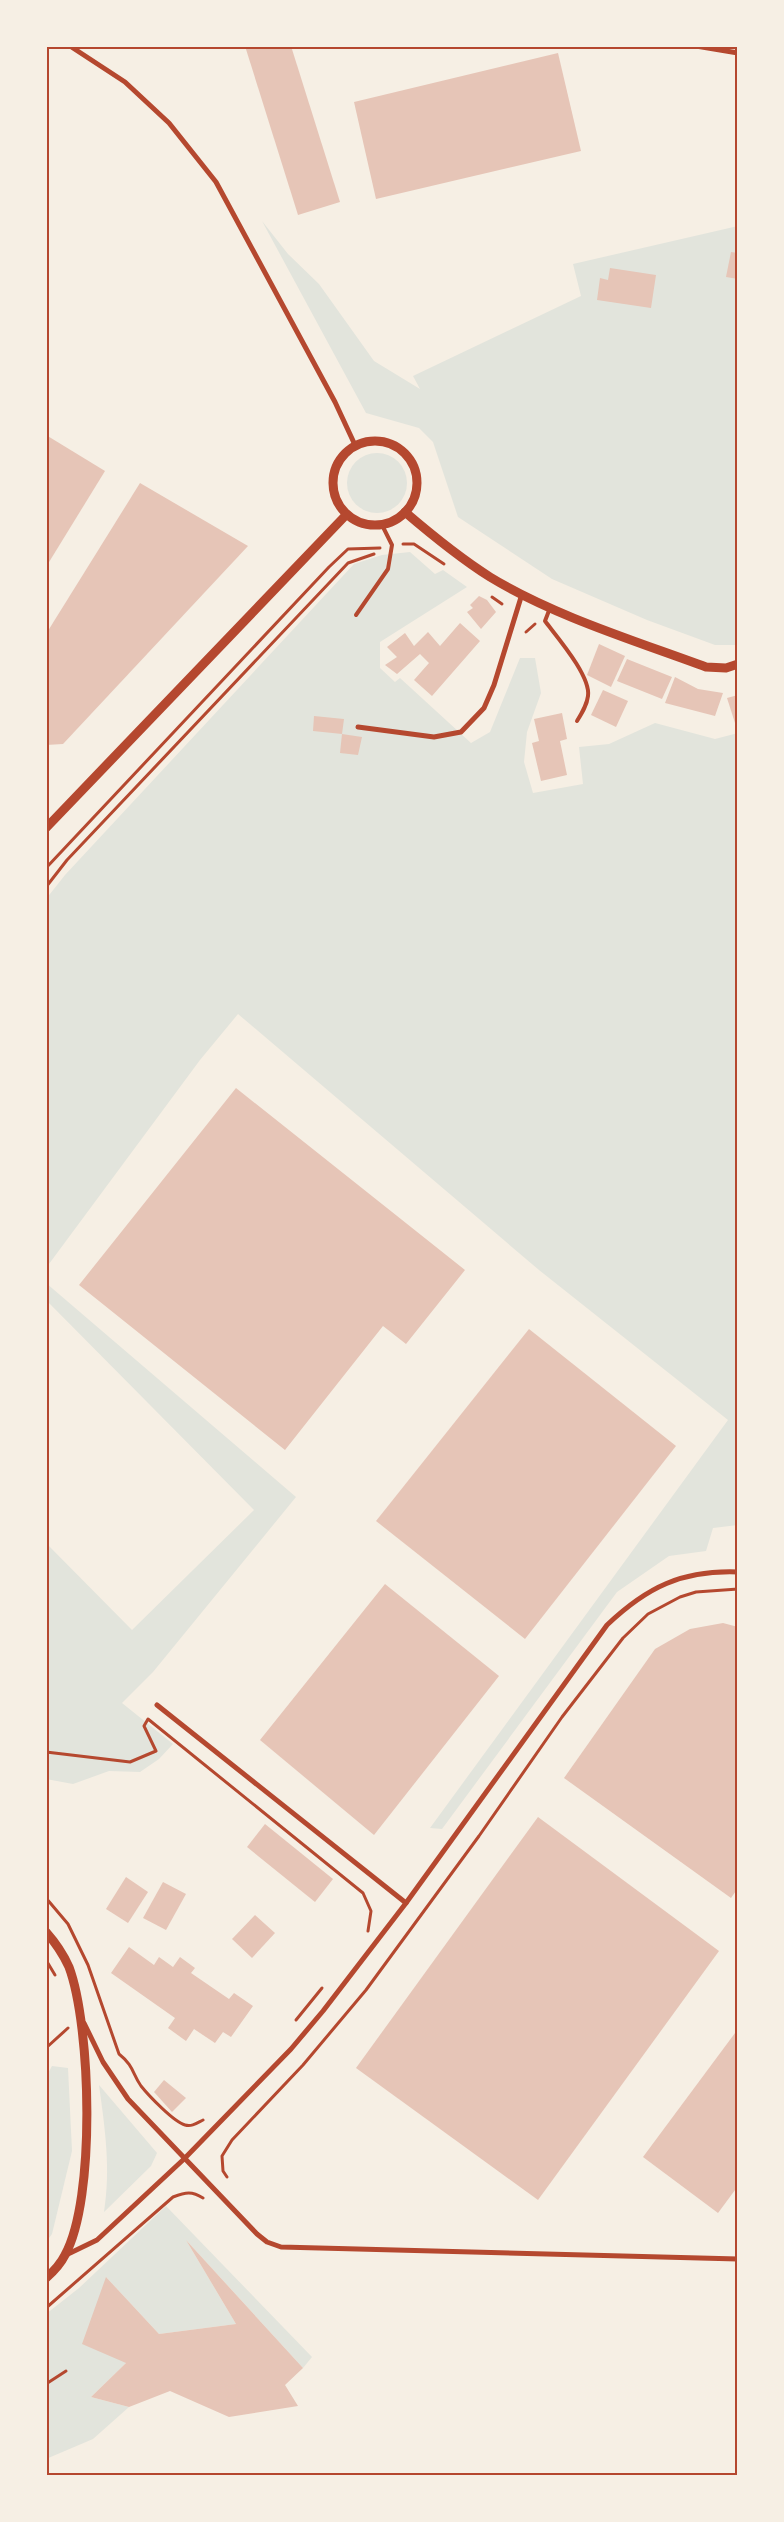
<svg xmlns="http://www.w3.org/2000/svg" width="784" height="2522" font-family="Raleway,sans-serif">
  <rect width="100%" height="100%" fill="#f6efe4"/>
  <g fill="#e2e4dc">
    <polygon points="262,221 288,254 319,284 374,361 420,389 413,376 581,296 573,264 738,226 738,448 736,461 738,640 735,645 715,645 647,620 552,579 458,517 433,442 419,428 366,413"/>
    <circle cx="377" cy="483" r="30"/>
    <polygon points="410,552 435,574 443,570 467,587 380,642 380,668 395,682 400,678 471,743 490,732 520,658 535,658 541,693 527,732 524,762 533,793 583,784 579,747 609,744 655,723 715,739 738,733 738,1525 713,1528 706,1551 669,1556 617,1592 442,1829 430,1828 728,1420 539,1270 238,1014 200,1060 46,1268 46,899 65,875 354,564 382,555"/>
    <polygon points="46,1283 296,1497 153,1672 122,1703 173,1744 159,1759 140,1772 109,1771 73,1784 46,1779 46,1543 132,1630 254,1510 46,1300"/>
    <polygon points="52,2066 68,2068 72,2151 52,2234 46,2242 46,2077"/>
    <path d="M99,2085L157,2153L151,2166L104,2212C111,2169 105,2129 99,2085Z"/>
    <polygon points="166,2206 312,2357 303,2368 186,2240 236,2324 159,2334 106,2277 126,2363 91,2397 129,2407 93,2439 46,2459 46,2314 79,2288"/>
  </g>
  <g fill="#e6c5b7">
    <polygon points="245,46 291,46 340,202 298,215"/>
    <polygon points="558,53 581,151 376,199 354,102"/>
    <polygon points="731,252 738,253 738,279 726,277"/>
    <polygon points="610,268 656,275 651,308 597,300 600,278 608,280"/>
    <polygon points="46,435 105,471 46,567"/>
    <polygon points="140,483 248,546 63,744 46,745 46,634"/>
    <polygon points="479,596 487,600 496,612 481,629 467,612 473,608 470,605"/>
    <polygon points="460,623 480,641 432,696 414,680 429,663 420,654 397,674 385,665 397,657 387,647 405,633 414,646 428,632 440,646"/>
    <polygon points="599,644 625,656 611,687 587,675"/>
    <polygon points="627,659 672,677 662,699 617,681"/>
    <polygon points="675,677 698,689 723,693 715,716 665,703"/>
    <polygon points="603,690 628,701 616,727 591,715"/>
    <polygon points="738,695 738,722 735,723 727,698"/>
    <polygon points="562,713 567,739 560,741 567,775 541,781 532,743 539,741 534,719"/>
    <polygon points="314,716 344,719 342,734 362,737 358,755 340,753 342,734 313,731"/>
    <polygon points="236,1088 465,1270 406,1344 383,1326 285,1450 79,1285"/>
    <polygon points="529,1329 676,1446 525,1639 376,1521"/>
    <polygon points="385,1584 499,1676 374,1835 260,1740"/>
    <polygon points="723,1623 738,1627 738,1888 731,1898 564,1778 655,1649 690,1629"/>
    <polygon points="538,1817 719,1951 538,2200 356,2068"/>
    <polygon points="265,1824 333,1879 315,1902 247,1847"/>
    <polygon points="126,1877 148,1892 128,1923 106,1909"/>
    <polygon points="163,1882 186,1894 166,1930 143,1918"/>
    <polygon points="255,1915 275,1933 252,1958 232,1939"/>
    <polygon points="129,1947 154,1965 159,1957 173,1967 180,1957 195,1968 191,1973 229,1999 234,1993 253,2006 231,2037 223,2032 215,2043 194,2029 186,2041 168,2028 175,2018 111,1973"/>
    <polygon points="738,2029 738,2186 718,2213 643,2157"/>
    <polygon points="164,2080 186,2098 172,2112 154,2092"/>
    <polygon points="186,2240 303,2368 285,2385 298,2406 229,2417 170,2391 129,2407 91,2397 126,2363 82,2344 106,2277 159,2334 236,2324"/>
  </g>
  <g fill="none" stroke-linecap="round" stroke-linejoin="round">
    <g stroke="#b5482f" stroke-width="3">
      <polyline points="403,544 414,544 444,564"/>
      <polyline points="492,597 502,604"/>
      <polyline points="526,632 535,624"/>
      <polyline points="46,868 329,567 348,549 380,548"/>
      <polyline points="46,887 67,860 348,563 374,554"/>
      <polyline points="46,1752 130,1762 156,1751 144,1726 148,1719 363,1893 371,1911 368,1931"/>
      <path d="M46,1898L68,1924L88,1965L119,2054C134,2066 132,2073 141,2086C149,2096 174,2122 185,2125C192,2127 197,2123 203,2120"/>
      <polyline points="46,1960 55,1975"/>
      <polyline points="296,2020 322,1988"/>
      <polyline points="46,2048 68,2028"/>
      <polyline points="227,2177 223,2171 222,2156 232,2140 303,2065 366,1990 479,1836 562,1717 623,1638 648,1614 680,1597 696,1592 738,1589"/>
      <path d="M46,2308L173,2197C186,2192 192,2191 203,2198"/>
      <polyline points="46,2384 66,2371"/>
    </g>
    <g stroke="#b5482f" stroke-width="4">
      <path d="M550,608L545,621C557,637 591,676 588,696C587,705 582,713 577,721"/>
      <polyline points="356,615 388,569 392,545 382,525"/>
    </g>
    <g stroke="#b5482f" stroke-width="5">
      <polyline points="70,46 125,82 169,123 216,182 335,402 355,445"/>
      <polyline points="696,46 738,53"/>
      <polyline points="358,727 434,737 461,732 484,708 494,685 522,594"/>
      <polyline points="157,1705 406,1903"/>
      <polyline points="84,2023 103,2062 128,2099 257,2234 267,2242 281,2247 738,2259"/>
      <path d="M66,2255L97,2240L184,2159L291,2049L323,2011L406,1903L607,1625C647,1587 682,1570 738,1572"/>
    </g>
    <g stroke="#b5482f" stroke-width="9">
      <circle cx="375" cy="483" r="42"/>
      <path d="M405,512C433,536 460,558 490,577C554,616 636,641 706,667L726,668L738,664"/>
      <polyline points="46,828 346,515"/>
      <path d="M46,1932C54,1941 64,1956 69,1967C91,2026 96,2199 65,2255C61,2263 53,2272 46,2278"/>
    </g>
  </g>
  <rect width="784" height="2522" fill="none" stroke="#f6efe4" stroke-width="95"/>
  <rect x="48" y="48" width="688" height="2426" fill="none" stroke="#b5482f" stroke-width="2"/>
</svg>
